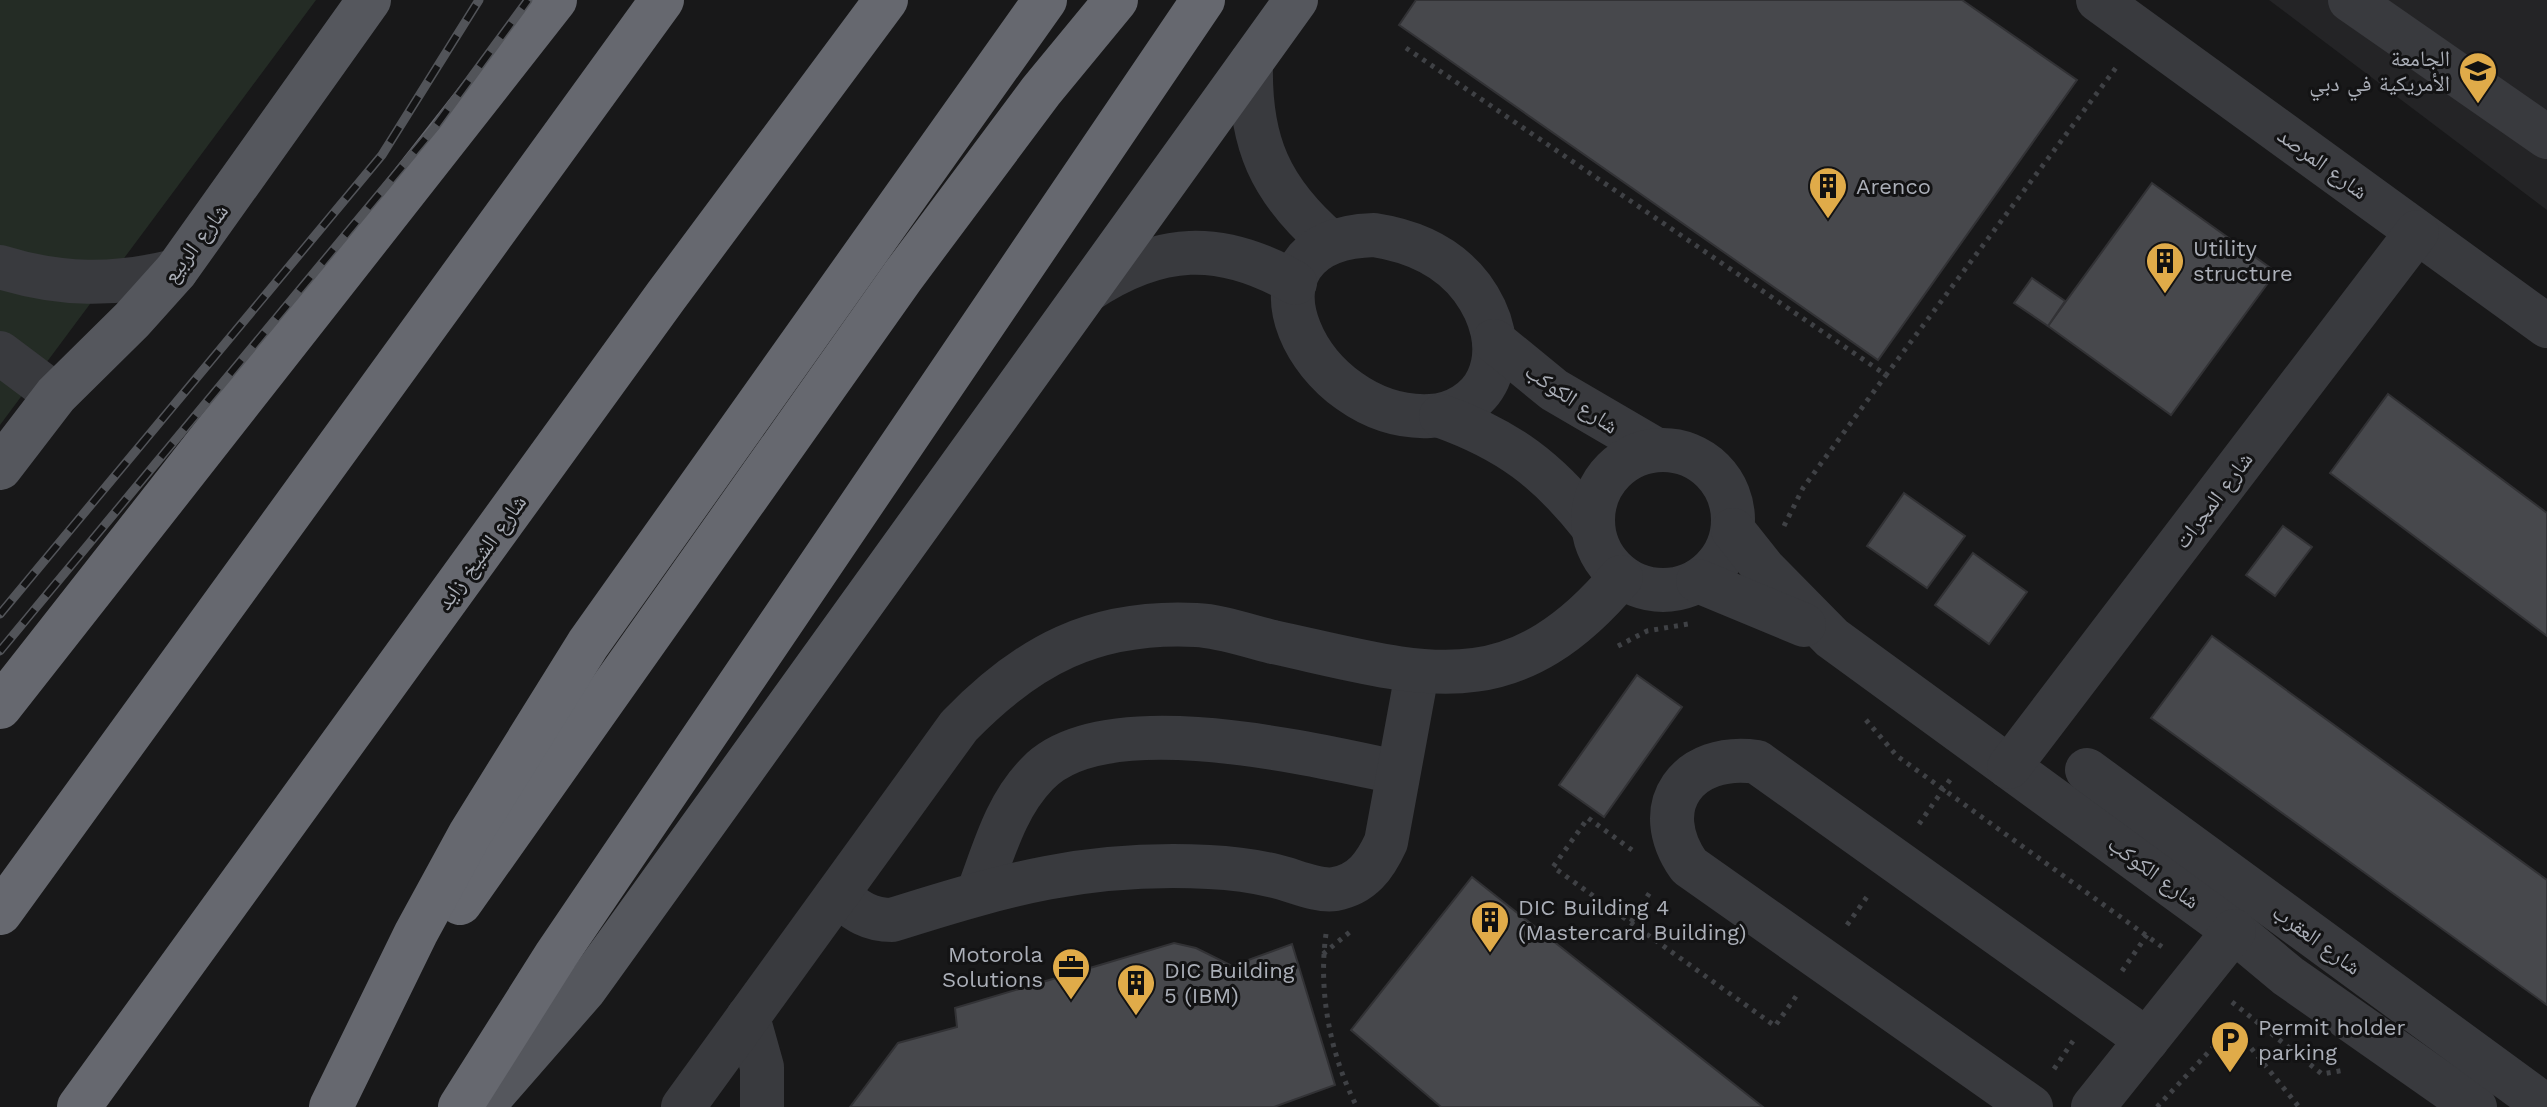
<svg xmlns="http://www.w3.org/2000/svg" width="2547" height="1107" font-family="'Work Sans','Noto Naskh Arabic',sans-serif">
  <rect width="100%" height="100%" fill="#181819"/>
  <polygon fill="#242426" points="2269,0 2547,0 2547,210"/>
  <polygon fill="#242c25" points="0,0 316,0 0,425"/>
  <g fill="#47484c" stroke="#323235" stroke-width="2">
    <polygon points="1416,0 1962,0 2077,80 1878,360 1399,25"/>
    <polygon points="2152,183 2276,272 2171,415 2048,326"/>
    <polygon points="2032,278 2065,301 2048,326 2014,303"/>
    <polygon points="2388,394 2547,513 2547,636 2330,473"/>
    <polygon points="1904,493 1965,536 1927,588 1867,546"/>
    <polygon points="2283,526 2312,547 2275,596 2246,575"/>
    <polygon points="1973,553 2027,592 1989,644 1935,605"/>
    <polygon points="2212,636 2547,880 2547,1005 2151,718"/>
    <polygon points="1637,675 1682,707 1604,817 1559,785"/>
    <polygon points="1472,877 1763,1107 1441,1107 1351,1030"/>
    <polygon points="1174,943 1196,948 1232,966 1292,944 1335,1085 1274,1107 850,1107 898,1043 957,1027 955,1008"/>
  </g>
  <g fill="none" stroke-linecap="round" stroke-linejoin="round">
    <g stroke="#3f4145" stroke-width="5" stroke-dasharray="4 6" stroke-linecap="butt">
      <polyline points="1406,48 1886,375 2118,65"/>
      <polyline points="1784,526 1803,488 1886,375"/>
      <polyline points="1618,646 1647,631 1688,624"/>
      <polyline points="1866,720 1897,756 2165,949"/>
      <polyline points="1919,824 1952,777"/>
      <polyline points="1632,850 1588,818 1553,867 1775,1026 1797,995"/>
      <polyline points="1631,922 1652,889"/>
      <polyline points="1847,925 1869,894"/>
      <path d="M1326,934C1318,991 1330,1055 1357,1107"/>
      <polyline points="1323,954 1351,931"/>
      <polyline points="2122,971 2147,935"/>
      <polyline points="2232,1002 2322,1074 2345,1070"/>
      <polyline points="2054,1069 2073,1041"/>
      <polyline points="2157,1107 2233,1026 2299,1107"/>
    </g>
    <g stroke="#393a3e" stroke-width="44">
      <polyline points="2098,0 2547,326"/>
      <polyline points="2350,0 2547,137"/>
      <path d="M1251,63C1249,142 1270,190 1330,242"/>
      <path d="M1374,235C1413,241 1448,256 1472,288C1491,314 1502,348 1488,379C1478,401 1454,415 1430,416C1310,422 1221,240 1374,235Z"/>
      <path d="M0,267C61,286 114,286 176,271"/>
      <path d="M1087,291C1159,243 1220,240 1295,283"/>
      <polyline points="1494,341 1554,390 1655,449"/>
      <polyline points="0,353 56,395"/>
      <path d="M1441,416C1508,440 1548,470 1592,526"/>
      <circle cx="1663" cy="520" r="70"/>
      <polyline points="1733,530 1764,569 1832,638 2234,931 2288,976 2475,1107"/>
      <polyline points="1698,581 1804,625"/>
      <polyline points="2009,767 2417,232"/>
      <polyline points="2087,770 2547,1107"/>
      <path d="M978,893C994,851 1005,807 1037,774C1103,704 1311,754 1396,772"/>
      <path d="M837,895C855,909 867,920 892,920C1006,884 1087,861 1209,867C1231,868 1254,871 1275,876C1293,880 1318,892 1335,889C1362,884 1375,866 1386,842L1417,673"/>
      <polyline points="748,1017 762,1067 762,1107"/>
      <path d="M683,1107L959,726C1028,655 1094,620 1196,625C1221,626 1248,636 1273,642C1421,674 1509,710 1621,577"/>
      <path d="M2031,1107L1689,866C1647,806 1688,752 1757,762L2147,1040"/>
      <polyline points="2093,1107 2234,931"/>
    </g>
    <g stroke="#55575d" stroke-width="44">
      <polyline points="0,468 56,395 132,320 176,271 369,0"/>
      <polyline points="482,1107 585,989 1296,0"/>
    </g>
    <g stroke="#66686f" stroke-width="44">
      <polyline points="0,707 555,0"/>
      <polyline points="460,903 903,276 1041,91 1116,0"/>
      <polyline points="0,913 662,0"/>
      <polyline points="79,1107 666,296 886,0"/>
      <polyline points="331,1107 416,933 470,834 588,644 1045,0"/>
      <polyline points="460,1107 556,955 1203,0"/>
    </g>
    <defs>
      <g id="rail">
        <polyline points="0,614 382,155 479,0"/>
        <polyline points="0,651 435,127 528,0"/>
      </g>
    </defs>
    <use href="#rail" stroke="#525459" stroke-width="9"/>
    <use href="#rail" stroke="#131314" stroke-width="6" stroke-dasharray="18" stroke-linecap="butt"/>
  </g>
  <defs>
    <symbol id="university-pin" viewBox="-11 -11 22 30"><path d="M0 17L-7.5 6A9.5 9.5 0 1 1 7.5 6Z" fill="#e0ab49" stroke="#131314"/><path d="M0-5L7-2L0 1L-7-2ZM-4 1L0 2.5L4 1V4Q0 6-4 4Z" fill="#111"/></symbol>
    <symbol id="building-pin" viewBox="-11 -11 22 30"><path d="M0 17L-7.5 6A9.5 9.5 0 1 1 7.5 6Z" fill="#e0ab49" stroke="#131314"/><path d="M-4-6H4V6H1V3H-1V6H-4ZM-2.5-4.3h1.7v1.8h-1.7ZM.8-4.3h1.7v1.8H.8ZM-2.5-1h1.7V.8h-1.7ZM.8-1h1.7V.8H.8Z" fill="#111"/></symbol>
    <symbol id="office-pin" viewBox="-11 -11 22 30"><path d="M0 17L-7.5 6A9.5 9.5 0 1 1 7.5 6Z" fill="#e0ab49" stroke="#131314"/><path d="M-6-3h4V-5.5h4V-3h4V5H-6ZM-1-4.5V-3h2v-1.5ZM-6 0V1H6V0Z" fill="#111"/></symbol>
    <symbol id="parking-pin" viewBox="-11 -11 22 30"><path d="M0 17L-7.5 6A9.5 9.5 0 1 1 7.5 6Z" fill="#e0ab49" stroke="#131314"/><path d="M-3.5-5.5H1a3.5 3.5 0 0 1 0 7H-1V5.5H-3.5ZM-1-3.4V-.6H.8a1.4 1.4 0 0 0 0-2.8Z" fill="#111"/></symbol>
  </defs>
  <g fill-rule="evenodd">
    <use href="#university-pin" x="2456" y="49" width="44" height="60"/>
    <use href="#building-pin" x="1806" y="164" width="44" height="60"/>
    <use href="#building-pin" x="2143" y="239" width="44" height="60"/>
    <use href="#building-pin" x="1468" y="898" width="44" height="60"/>
    <use href="#office-pin" x="1049" y="945" width="44" height="60"/>
    <use href="#building-pin" x="1114" y="961" width="44" height="60"/>
    <use href="#parking-pin" x="2208" y="1018" width="44" height="60"/>
  </g>
  <g text-anchor="middle" stroke-width="6" stroke-linejoin="round" paint-order="stroke">
    <g font-size="22" fill="#abafb8" stroke="#131314" text-anchor="start">
      <text x="2450" y="66" text-anchor="end">الجامعة<tspan x="2450" dy="25">الأمريكية في دبي</tspan></text>
      <text x="1856" y="194">Arenco</text>
      <text x="2193" y="256">Utility<tspan x="2193" dy="25">structure</tspan></text>
      <text x="1518" y="915">DIC Building 4<tspan x="1518" dy="25">(Mastercard Building)</tspan></text>
      <text x="1043" y="962" text-anchor="end">Motorola<tspan x="1043" dy="25">Solutions</tspan></text>
      <text x="1164" y="978">DIC Building<tspan x="1164" dy="25">5 (IBM)</tspan></text>
      <text x="2258" y="1035">Permit holder<tspan x="2258" dy="25">parking</tspan></text>
    </g>
    <g font-size="22" fill="#abafb8" stroke="#131314">
      <text transform="translate(2323 163) rotate(36)" y="8">شارع المرصد</text>
      <text transform="translate(195 243) rotate(-53)" y="8">شارع الربيع</text>
      <text transform="translate(1572 398) rotate(34)" y="8">شارع الكوكب</text>
      <text transform="translate(2213 500) rotate(-53)" y="8">شارع المجرات</text>
      <text transform="translate(481 552) rotate(-54)" y="8">شارع الشيخ زايد</text>
      <text transform="translate(2154 872) rotate(36)" y="8">شارع الكوكب</text>
      <text transform="translate(2317 939) rotate(36)" y="8">شارع العقرب</text>
    </g>
  </g>
</svg>
